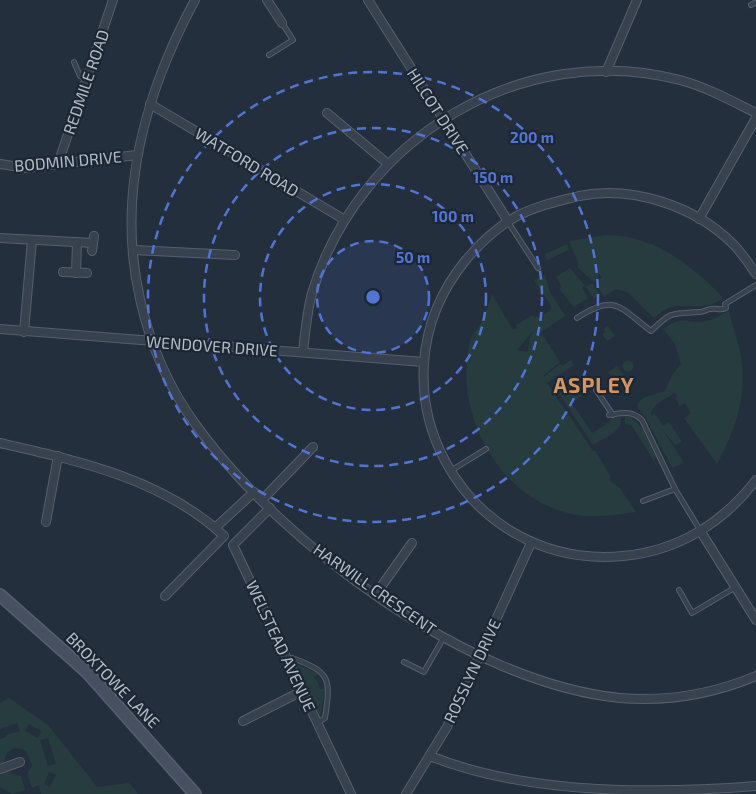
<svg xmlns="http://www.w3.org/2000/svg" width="756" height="794" font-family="'Exo 2',sans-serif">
  <rect width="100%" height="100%" fill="#242f3e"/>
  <g fill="#263c3f" fill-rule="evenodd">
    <path d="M606,235C645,235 676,254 705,280C711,286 719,292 723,299C717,302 710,306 704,306C681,308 673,300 654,318L627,292L616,289L604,297L596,284L602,277L599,274L594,282L578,268V262L569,241Z"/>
    <polygon points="567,244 569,250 547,260 545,254"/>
    <polygon points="570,268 585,286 582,288 588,298 574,307 559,289 562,287 556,277"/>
    <path d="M545,275L550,292L565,316L541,332L560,362L543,376L544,377L560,364L562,366L571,360L574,365L547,383L593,451L595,450L611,477L609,480L620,488L636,512C614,515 591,519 568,513C497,496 453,411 470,342C472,335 478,329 481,322C485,314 489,304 492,294L513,330L517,328L516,325L533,315L535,318L537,316L543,326L540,317L551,310V306L534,280ZM534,330L530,337L528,352L517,350Z"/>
    <polygon points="592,283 600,295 594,299 586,287"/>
    <path d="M729,311C733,328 740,346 742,364C746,400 734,433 717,464L684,418L691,413L685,403L680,406L675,398L677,397L675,393C666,399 651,404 651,416L655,413L663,426L669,422L682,442L675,445L661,427L684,463L672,468L645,416L637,407L638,403L643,398L665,391L672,375L681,364L675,344L663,329C684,313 686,325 706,321C715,320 721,314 729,311Z"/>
    <polygon points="608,326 615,336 607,341 602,334 605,332 604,329"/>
    <circle cx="628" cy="366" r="5.5"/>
    <polygon points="617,366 624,375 614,381 608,372"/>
    <path d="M576,380L583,381L582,387L586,393L572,403L592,433L611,421L610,419L621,417C623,432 604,438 593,445L558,392Z"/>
    <path d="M625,415C643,421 648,441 656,457L654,459L658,468L632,426L625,424Z"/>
    <polygon points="293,662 318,674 314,677 318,682 320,689 325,688 320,718"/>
    <path d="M9,698L48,725L97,787L129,783L138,794H41L39,785L32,788L27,774L32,765L26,751C15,745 6,749 4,762L0,763V739L6,737V735L20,731L17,723L0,729V703ZM29,724L41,731L38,738L25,731ZM48,738L56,764L48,766L40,740ZM49,772L56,775L50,787L44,784Z"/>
    <polygon points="8,770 13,774 21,776 25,790 12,794 0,787 0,773"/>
  </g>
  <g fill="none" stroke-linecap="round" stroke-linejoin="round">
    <defs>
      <g id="lane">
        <polyline points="751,5 756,2"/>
        <polyline points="269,55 293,40 282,23"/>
        <polyline points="74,62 80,76 88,79"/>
        <polyline points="508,222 538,268"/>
        <path d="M577,318C616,293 619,307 651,331C673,310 671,314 700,312C704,312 707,309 711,309C717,308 720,311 726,308L725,304L756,285"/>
        <polyline points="596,390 613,415"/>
        <path d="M609,415C622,413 632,410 642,420L675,489L700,530"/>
        <polyline points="452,470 486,449"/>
        <polyline points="643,501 675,489"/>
        <polyline points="679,590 692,613 736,587"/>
        <path d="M288,660L292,658C331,672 331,679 325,718L317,723"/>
        <polyline points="404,662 424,672 444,637"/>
      </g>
      <g id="street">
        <path d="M195,0C145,93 116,194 140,299C150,344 169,388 196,425C283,546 470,683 620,698C667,702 713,694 756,676"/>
        <polyline points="267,0 282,23"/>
        <polyline points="368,0 508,221"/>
        <polyline points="606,72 637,0"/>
        <polyline points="150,104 345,220"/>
        <polyline points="327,113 388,164"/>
        <polyline points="0,164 25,168 137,155"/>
        <polyline points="58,164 113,0"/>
        <polyline points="699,219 756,118"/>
        <polyline points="0,238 93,243"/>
        <polyline points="133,250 235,255"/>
        <polyline points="92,251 94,236"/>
        <polyline points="63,272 87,273"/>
        <polyline points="76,273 77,242"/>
        <path d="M756,274C749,264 742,253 733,244C695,206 632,185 579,196C559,201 536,206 517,216C497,227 480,243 465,261C363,387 462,571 623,556C678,551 723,523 756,480"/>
        <polyline points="0,329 424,362"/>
        <polyline points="24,332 32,240"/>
        <path d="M303,352C305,332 307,312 312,293C359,138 522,39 680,80C706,87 732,101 756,113"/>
        <path d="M0,443C79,461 163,479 224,536L165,596"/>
        <polyline points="262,500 313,447"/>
        <polyline points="270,508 233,545 351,794"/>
        <polyline points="46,522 58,456"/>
        <polyline points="215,528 254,492"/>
        <polyline points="701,532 756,620"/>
        <polyline points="376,594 412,543"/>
        <polyline points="243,721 302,691"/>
        <path d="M430,756C525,794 655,794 756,786"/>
        <polyline points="0,769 20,762"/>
        <polyline points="406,794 447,727 531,543"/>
      </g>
      <polyline id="secondary" points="0,595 88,673 195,794"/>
    </defs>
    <use href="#lane" stroke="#565f6c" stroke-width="6"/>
    <use href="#street" stroke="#565f6c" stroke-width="10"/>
    <use href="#secondary" stroke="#565f6c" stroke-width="14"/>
    <use href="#lane" stroke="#38414e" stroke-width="4"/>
    <use href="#street" stroke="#38414e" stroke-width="8"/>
    <use href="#secondary" stroke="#465061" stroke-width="11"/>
  </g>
  <circle cx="373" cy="297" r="56" fill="#5274d3" fill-opacity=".12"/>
  <g fill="none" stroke="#5274d3" stroke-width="2.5" stroke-dasharray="9 6">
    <circle cx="373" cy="297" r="56"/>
    <circle cx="373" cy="297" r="113"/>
    <circle cx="373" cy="297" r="169"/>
    <circle cx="373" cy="297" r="225"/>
  </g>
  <g text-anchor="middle" stroke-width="4.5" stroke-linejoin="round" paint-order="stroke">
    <g font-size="16" fill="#b4bcc9" stroke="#1d2633">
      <text transform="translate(86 82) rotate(-71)" y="6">REDMILE ROAD</text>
      <text transform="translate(438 111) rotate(57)" y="6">HILCOT DRIVE</text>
      <text transform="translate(68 161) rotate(-5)" y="6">BODMIN DRIVE</text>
      <text transform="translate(247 162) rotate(31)" y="6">WATFORD ROAD</text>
      <text transform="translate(212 346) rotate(4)" y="6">WENDOVER DRIVE</text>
      <text transform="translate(375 589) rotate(35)" y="6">HARWILL CRESCENT</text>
      <text transform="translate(281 646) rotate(65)" y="6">WELSTEAD AVENUE</text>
      <text transform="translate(472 671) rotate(-65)" y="6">ROSSLYN DRIVE</text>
      <text transform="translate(113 680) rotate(46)" y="6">BROXTOWE LANE</text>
    </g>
    <g font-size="21" font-weight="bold" letter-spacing="1" fill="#d59563" stroke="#1d2633">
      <text x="594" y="393">ASPLEY</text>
    </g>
  </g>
  <circle cx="373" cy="297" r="8" fill="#5274d3" stroke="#1d2633" stroke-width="2.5"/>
  <g font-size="15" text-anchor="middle" font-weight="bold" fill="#5274d3" stroke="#1d2633" stroke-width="4.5" stroke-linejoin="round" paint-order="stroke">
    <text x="532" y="143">200 m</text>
    <text x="493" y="183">150 m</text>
    <text x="453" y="222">100 m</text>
    <text x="413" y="263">50 m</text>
  </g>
</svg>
